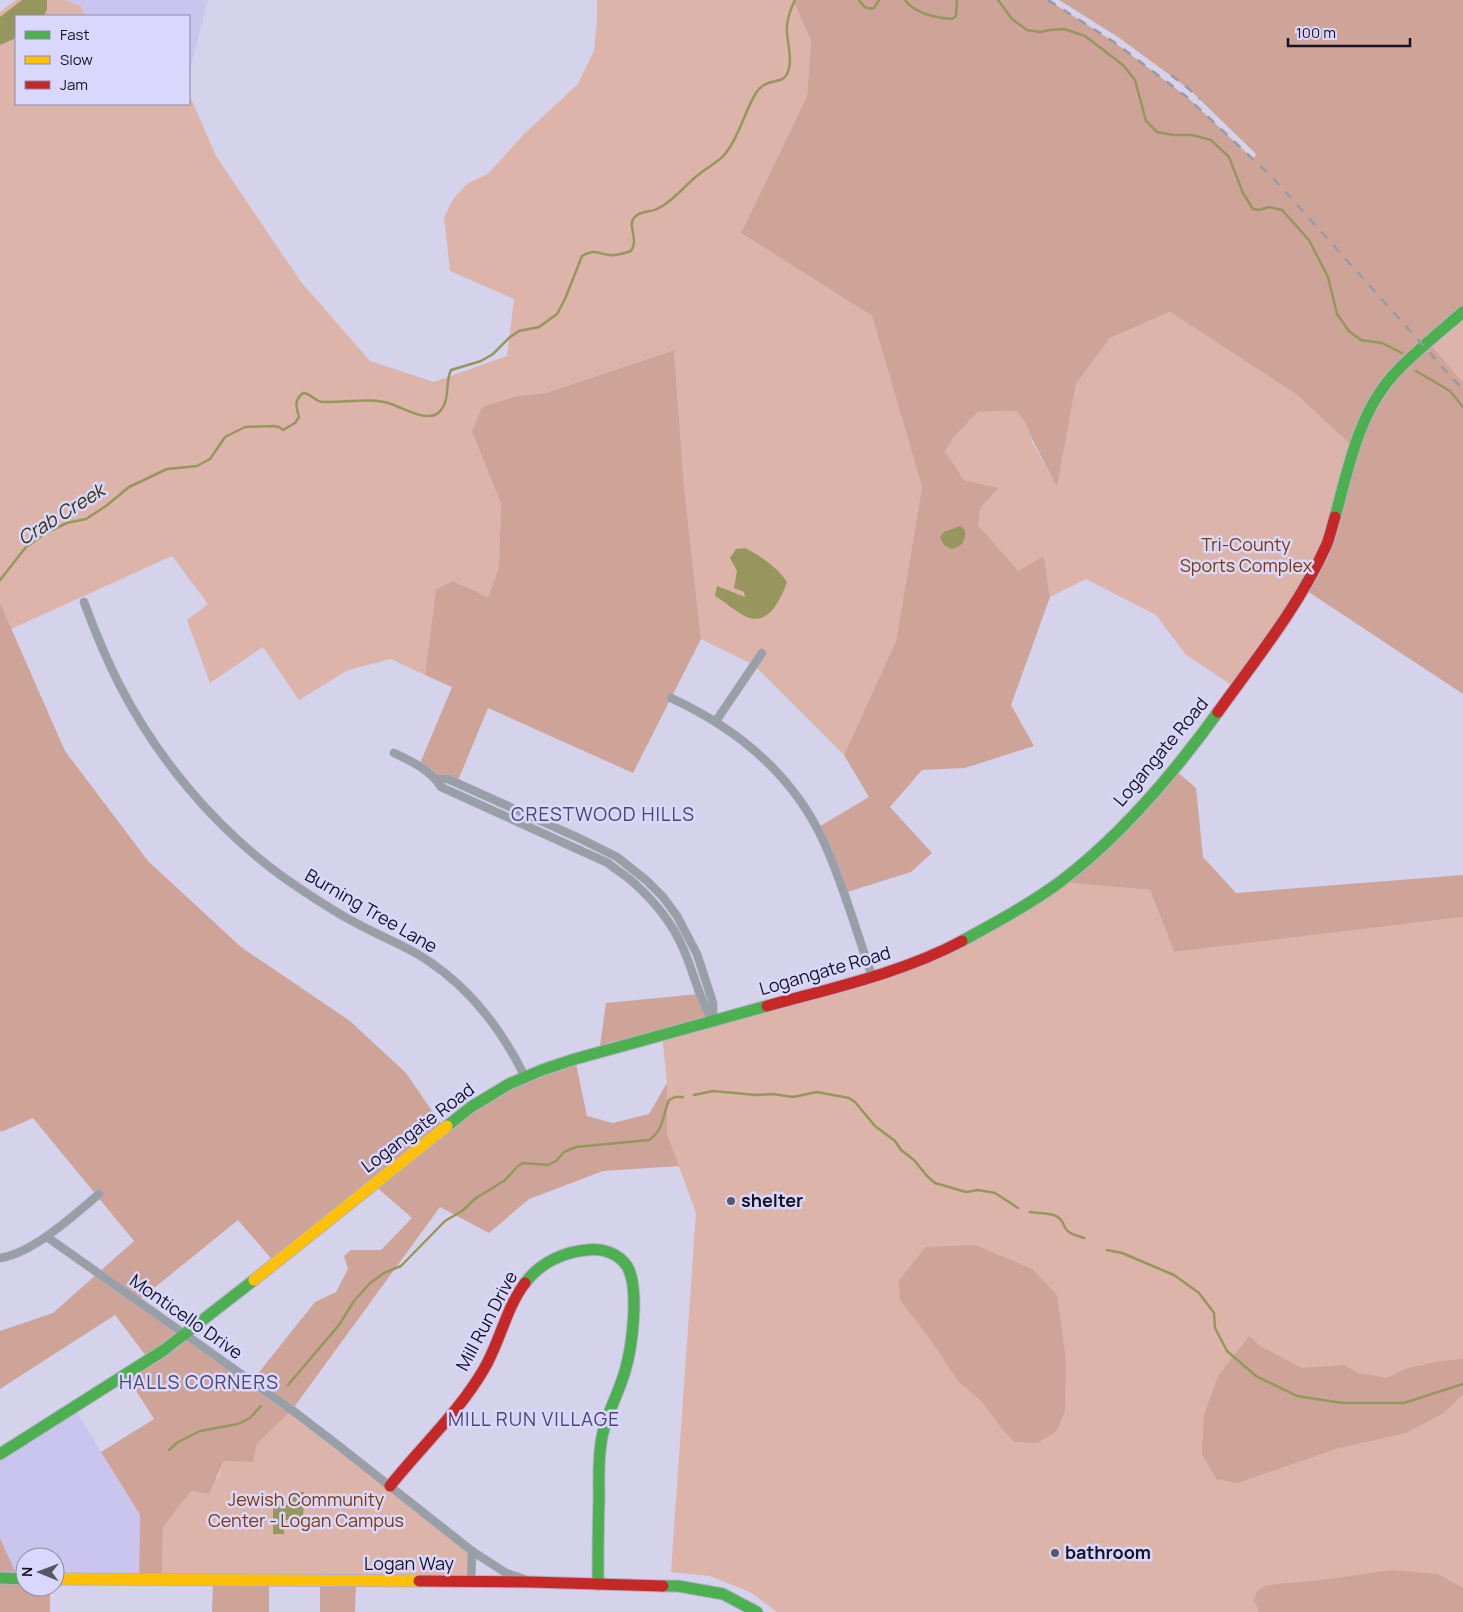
<svg xmlns="http://www.w3.org/2000/svg" width="1463" height="1612" font-family="Manrope,sans-serif">
  <rect width="100%" height="100%" fill="#d5d2ec"/>
  <g fill="#cac5ee">
    <polygon points="65,0 208,0 189,73 189,16 85,16 81,6"/>
    <polygon points="74,1408 140,1515 139,1580 55,1579 55,1557 25,1557 25,1579 18,1579 0,1538 0,1454"/>
  </g>
  <g fill="#dcb4a9">
    <polygon points="16,0 65,0 81,6 85,16 16,16 16,104 189,104 189,94 216,156 301,282 370,361 434,382 507,356 514,299 450,271 444,217 454,198 468,183 488,174 524,134 578,84 594,51 597,21 597,0 793,0 811,41 807,96 741,233 872,316 922,487 896,641 844,755 754,665 701,639 684,486 674,350 545,393 518,396 472,432 501,504 499,567 488,597 453,581 436,589 425,675 391,659 348,670 299,700 263,647 210,683 187,620 208,604 172,556 11,629 0,603 0,12"/>
    <polygon points="1170,312 1296,394 1354,448 1327,544 1236,688 1186,655 1156,615 1086,579 1050,597 1044,556 1018,572 978,525 981,507 999,488 964,480 945,451 954,437 978,412 1017,411 1026,424 1033,444 1057,486 1076,384 1110,338"/>
    <polygon points="1463,312 1463,390 1425,346"/>
    <polygon points="1060,882 1150,890 1174,952 1463,917 1463,1612 777,1612 750,1592 710,1576 671,1572 696,1213 667,1134 667,1083 662,1035 909,965"/>
    <polygon points="292,1410 472,1551 471,1582 162,1580 163,1527 191,1491 218,1478 224,1461 253,1462 257,1444"/>
  </g>
  <g fill="#cea498" fill-rule="evenodd">
    <polygon points="793,0 1048,0 1114,42 1187,97 1253,159 1256,154 1189,89 1118,37 1059,0 1463,0 1463,312 1429,343 1463,383 1463,694 1304,589 1311,577 1354,448 1296,394 1170,312 1110,338 1076,384 1057,487 1031,437 1026,424 1017,411 978,412 954,437 945,451 964,480 999,488 981,507 978,525 1018,571 1044,556 1050,597 1011,705 1034,746 965,768 922,770 890,807 932,853 911,872 844,893 817,828 869,797 844,755 896,641 922,487 872,316 741,233 807,96 811,41"/>
    <polygon points="674,350 684,486 701,639 633,773 488,708 457,783 436,779 419,766 452,687 425,675 436,589 453,581 488,597 499,567 501,504 472,432 482,407 518,396 545,393"/>
    <path d="M0,603L65,751L148,861L241,947L350,1021L406,1073L443,1127L471,1107L575,1059L587,1116L613,1123L649,1114L667,1083V1134L679,1166L603,1171L529,1199L489,1233L440,1207L292,1410L257,1444L253,1462L224,1461L209,1494L191,1491L163,1527L162,1580H139L140,1515L101,1452L154,1419L126,1375L149,1360L115,1315L0,1389V1331L53,1313L134,1241L33,1118L1,1132L0,1129ZM373,1184L412,1218L381,1250H351L344,1256L348,1269L336,1292L315,1302L252,1381L138,1301L238,1220L275,1263Z"/>
    <polygon points="1174,769 1196,788 1203,857 1236,893 1463,875 1463,917 1174,952 1150,890 1060,882"/>
    <polygon points="699,994 713,1021 599,1053 606,1003"/>
    <polygon points="975,1245 1032,1269 1057,1295 1066,1361 1065,1410 1057,1431 1037,1443 1015,1442 1002,1429 982,1402 958,1381 930,1339 900,1300 899,1280 926,1247"/>
    <polygon points="1249,1336 1260,1346 1302,1368 1344,1365 1358,1373 1387,1378 1405,1369 1440,1361 1463,1359 1463,1394 1444,1413 1406,1433 1339,1448 1237,1483 1216,1479 1202,1454 1204,1415 1218,1376"/>
    <polygon points="0,1538 18,1578 25,1579 25,1587 50,1587 50,1612 0,1612"/>
    <polygon points="1392,1570 1438,1574 1463,1588 1463,1612 1260,1612 1254,1601 1257,1591 1264,1586 1276,1584 1314,1581"/>
    <polygon points="213,1580 269,1581 269,1612 212,1612"/>
    <polygon points="320,1582 356,1582 355,1612 320,1612"/>
  </g>
  <g fill="#97965f">
    <polygon points="22,0 47,0 47,9 44,16 16,16 16,38 0,45 0,17"/>
    <path d="M960,526L965,530C966,541 962,547 951,549L944,545L940,537L944,532Z"/>
    <path d="M745,548C762,557 776,566 787,582C781,599 768,628 745,616C734,611 726,602 715,596L717,586L745,597L744,592L734,588L737,571L730,558L736,549Z"/>
    <polygon points="289,1492 304,1492 303,1520 284,1520 284,1534 273,1534 273,1505 288,1505"/>
  </g>
  <g fill="none" stroke-linecap="round" stroke-linejoin="round">
    <g stroke="#97965f" stroke-width="2.5">
      <path d="M859,0C863,6 866,10 874,8L879,0"/>
      <path d="M905,0C914,13 936,18 952,19L956,16L957,0"/>
      <polyline points="998,0 1012,19 1027,30 1040,32 1050,30 1064,29 1085,36 1123,65 1135,80 1146,121 1157,132 1174,135 1192,135 1211,140 1229,157 1243,193 1253,209 1259,210 1269,207 1282,210 1309,240 1328,277 1337,314 1349,331 1361,340 1382,343 1402,353"/>
      <polyline points="1416,371 1450,391 1463,407"/>
      <path d="M0,580L26,547L46,533L67,523L86,519L106,506L129,487L167,469L197,466L210,459L225,437L245,427L273,426L279,427L283,430L295,423L299,417C296,407 294,400 303,393C311,393 315,402 323,402C345,403 370,397 391,404C404,408 430,425 441,410C450,400 445,382 451,370L481,361L493,354L510,337L519,331L539,327L557,314L565,299L582,256C596,248 597,254 610,255C617,256 625,253 631,251C640,238 625,224 636,216C641,211 651,212 657,209C673,202 685,185 698,175C706,168 719,162 725,154C740,136 744,112 756,93C766,77 782,85 787,74C793,62 788,46 787,33C786,22 790,10 795,0"/>
      <polyline points="694,1095 713,1091 756,1095 773,1094 793,1097 817,1092 849,1098 855,1102 875,1126 895,1141 901,1150 914,1160 927,1176 935,1183 966,1192 978,1190 995,1193 1018,1208"/>
      <path d="M1030,1212C1040,1214 1057,1211 1063,1223C1065,1227 1064,1229 1069,1232C1073,1235 1079,1236 1084,1238"/>
      <polyline points="1107,1250 1122,1253 1174,1275 1199,1293 1214,1313 1215,1328 1227,1351 1256,1376 1297,1396 1342,1403 1404,1403 1463,1384"/>
      <path d="M288,1385L339,1325L354,1301L370,1283L384,1273L401,1266L445,1221L462,1211L476,1198L504,1181L518,1166L523,1163L548,1165L556,1161L564,1152L576,1147L649,1140C663,1131 663,1115 669,1100L675,1097H683"/>
      <polyline points="169,1450 178,1442 200,1431 238,1424 250,1418 261,1406"/>
    </g>
    <defs>
      <g id="street">
        <path d="M84,602C94,629 105,656 118,682C156,757 214,827 283,877C306,893 331,910 356,923C379,936 405,945 427,960C471,989 502,1030 525,1077"/>
        <path d="M671,698C736,728 792,774 823,840C843,883 856,931 872,976"/>
        <polyline points="716,721 762,653"/>
        <path d="M394,753C411,761 431,770 441,787L608,863C616,870 625,875 633,882C653,900 671,921 682,946C694,971 698,998 713,1021"/>
        <polyline points="436,779 448,779 581,839 617,857 646,880 663,897 677,916 697,954 713,1003 713,1021"/>
        <polyline points="47,1237 292,1410 339,1446 472,1551 506,1573 524,1579"/>
        <path d="M0,1258C33,1253 73,1216 99,1194"/>
        <polyline points="471,1582 472,1551"/>
      </g>
      <g id="fast">
        <path d="M1335,517C1349,466 1359,410 1397,371C1417,350 1441,331 1463,312"/>
        <path d="M962,941C995,923 1030,904 1060,882C1121,836 1174,773 1218,712"/>
        <polyline points="447,1126 471,1107 509,1084 542,1070 575,1059 767,1006"/>
        <path d="M525,1283C540,1263 563,1252 587,1250C602,1248 618,1253 627,1266C640,1288 632,1348 625,1371C618,1396 604,1418 601,1443C598,1462 599,1481 599,1500C598,1528 598,1556 598,1584"/>
        <polyline points="0,1454 164,1350 254,1280"/>
        <polyline points="0,1578 25,1579"/>
        <polyline points="663,1586 678,1586 723,1594 757,1612"/>
      </g>
      <g id="slow">
        <polyline points="254,1280 447,1126"/>
        <polyline points="55,1579 419,1581"/>
      </g>
      <g id="jam">
        <path d="M1218,712C1256,659 1299,606 1326,546C1330,537 1332,526 1335,517"/>
        <path d="M767,1006C832,988 902,973 962,941"/>
        <path d="M390,1486C421,1447 459,1412 484,1369C500,1342 506,1308 525,1283"/>
        <polyline points="419,1581 531,1582 663,1586"/>
      </g>
    </defs>
    <use href="#street" stroke="#b4b2c6" stroke-width="9"/>
    <use href="#fast" stroke="#b4b2c6" stroke-width="13"/>
    <use href="#slow" stroke="#b4b2c6" stroke-width="13"/>
    <use href="#jam" stroke="#b4b2c6" stroke-width="13"/>
    <use href="#street" stroke="#999fa6" stroke-width="8"/>
    <use href="#fast" stroke="#4caf50" stroke-width="11"/>
    <use href="#slow" stroke="#ffc107" stroke-width="11"/>
    <use href="#jam" stroke="#c62828" stroke-width="11"/>
    <g stroke="#989aa5" stroke-width="2.5" stroke-dasharray="9 9" stroke-linecap="butt">
      <polyline points="1048,0 1114,42 1187,97 1274,179 1463,390"/>
      <polyline points="1171,75 1189,89 1200,99"/>
    </g>
  </g>
  <g fill="#585669" stroke="#dad7fc" stroke-width="2">
    <circle cx="731" cy="1201" r="5"/>
    <circle cx="1055" cy="1553" r="5"/>
  </g>
  <g text-anchor="middle" stroke-width="5" stroke-linejoin="round" paint-order="stroke">
    <g font-size="18" fill="#7e3904" stroke="#dad7fc">
      <text x="1246" y="551">Tri-County<tspan x="1246" dy="21">Sports Complex</tspan></text>
      <text x="306" y="1506">Jewish Community<tspan x="306" dy="21">Center - Logan Campus</tspan></text>
    </g>
    <g font-size="18" fill="#151323" stroke="#dad7fc">
      <text transform="translate(1161 752) rotate(-50)" y="6">Logangate Road</text>
      <text transform="translate(371 911) rotate(30)" y="6">Burning Tree Lane</text>
      <text transform="translate(825 971) rotate(-16)" y="6">Logangate Road</text>
      <text transform="translate(418 1128) rotate(-37)" y="6">Logangate Road</text>
      <text transform="translate(186 1317) rotate(35)" y="6">Monticello Drive</text>
      <text transform="translate(487 1321) rotate(-62)" y="6">Mill Run Drive</text>
      <text x="409" y="1570">Logan Way</text>
    </g>
    <g font-size="18" font-weight="bold" fill="#151323" stroke="#dad7fc" text-anchor="start">
      <text x="741" y="1207">shelter</text>
      <text x="1065" y="1559">bathroom</text>
    </g>
    <g font-size="19" font-style="italic" fill="#32330d" stroke="#dad7fc">
      <text transform="translate(61 514) rotate(-32)" y="7">Crab Creek</text>
    </g>
    <g font-size="19" letter-spacing="1" fill="#4c466d" stroke="#dad7fc">
      <text x="603" y="821">CRESTWOOD HILLS</text>
      <text x="199" y="1389">HALLS CORNERS</text>
      <text x="534" y="1426">MILL RUN VILLAGE</text>
    </g>
  </g>
  <rect x="15" y="15" width="175" height="90" fill="#dad7fc" stroke="#8b89a5"/>
  <rect x="25" y="31" width="25" height="8" fill="#4caf50" stroke="#8b89a5"/>
  <text x="60" y="40" font-size="15" fill="#151323">Fast</text>
  <rect x="25" y="56" width="25" height="8" fill="#ffc107" stroke="#8b89a5"/>
  <text x="60" y="65" font-size="15" fill="#151323">Slow</text>
  <rect x="25" y="81" width="25" height="8" fill="#c62828" stroke="#8b89a5"/>
  <text x="60" y="90" font-size="15" fill="#151323">Jam</text>
  <g transform="translate(40 1572) rotate(271)"><circle r="24" fill="#dad7fc" stroke="#8b89a5"/>
  <path d="M0-4L9 19L0 12L-9 19Z" fill="#585669"/>
  <text y="-8" font-size="14" font-weight="bold" text-anchor="middle" fill="#151323">N</text>
  </g>
  <path d="M1288 38v8h122v-8" fill="none" stroke="#151323" stroke-width="2.5"/>
  <text x="1296" y="38" font-size="15" fill="#151323" stroke="#dad7fc" stroke-width="4" paint-order="stroke">100 m</text>
</svg>
